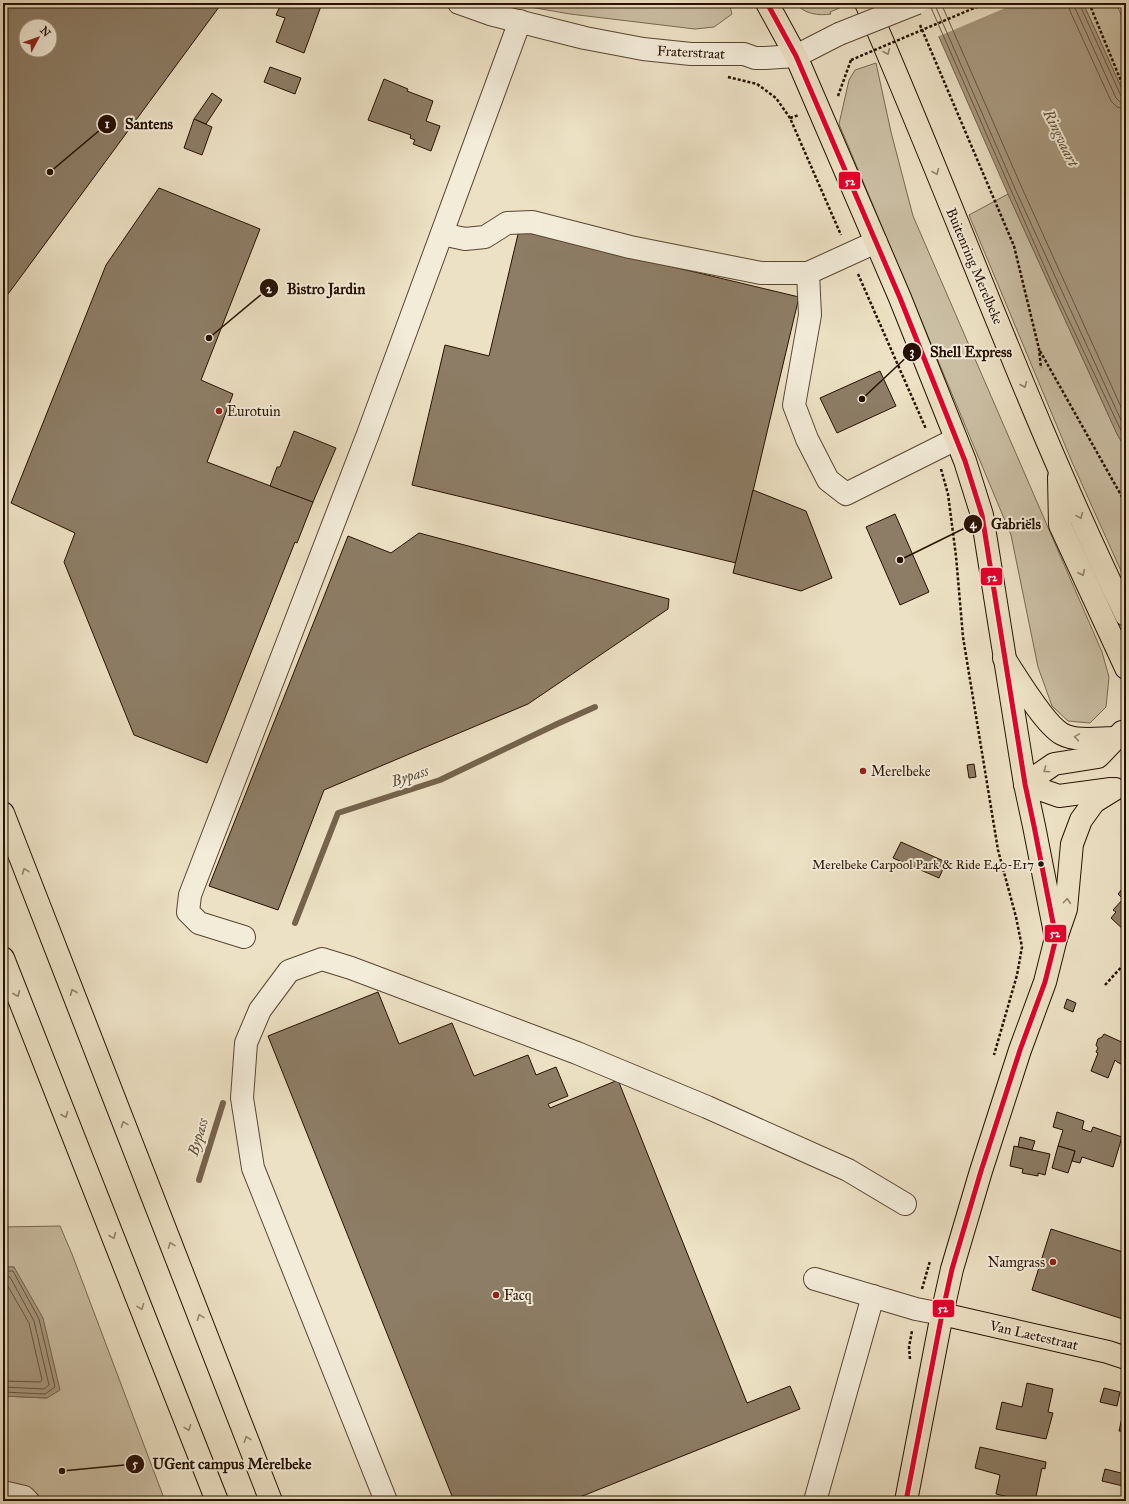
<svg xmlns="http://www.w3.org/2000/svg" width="1129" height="1504" font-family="'IM FELL Great Primer',serif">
  <rect width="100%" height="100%" fill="#ece1c4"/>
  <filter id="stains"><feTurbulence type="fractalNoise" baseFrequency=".005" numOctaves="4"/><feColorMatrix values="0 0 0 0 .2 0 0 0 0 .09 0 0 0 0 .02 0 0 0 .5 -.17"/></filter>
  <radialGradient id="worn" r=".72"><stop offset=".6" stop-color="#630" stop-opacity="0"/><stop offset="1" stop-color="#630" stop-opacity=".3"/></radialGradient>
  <g fill="#cabea3" stroke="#786852">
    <polygon points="507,3 729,3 732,14 714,27 695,29 570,14"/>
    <path d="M796,3H848L849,4L830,12L831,14C819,16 803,14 796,3Z"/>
    <polygon points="1083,3 1116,3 1126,26 1126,98"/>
    <polygon points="876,63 891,132 913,216 1102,652 1109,677 1106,707 1090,723 1068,721 1052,706 1038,667 1011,535 839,124 849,80 855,70"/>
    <polygon points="1008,194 1117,434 1126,449 1126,582 1072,462 969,215"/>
    <polygon points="60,1226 72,1254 165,1501 42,1501 34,1494 3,1483 3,1396 47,1398 14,1267 3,1267 3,1227"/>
  </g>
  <g fill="#a99a81" stroke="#75634d">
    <polygon points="924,3 1083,3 1126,98 1126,449 1117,434 1008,194"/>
    <polygon points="3,1267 14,1267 43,1318 60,1390 47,1398 3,1396"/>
  </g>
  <polygon fill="#ece1c4" points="922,3 1017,3 937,37"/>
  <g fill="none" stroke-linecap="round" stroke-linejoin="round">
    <g stroke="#685640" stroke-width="1">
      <polyline points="929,3 1056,293 1126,441"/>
      <polyline points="934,3 1016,191 1126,431"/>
      <polyline points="941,3 1022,188 1126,418"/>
      <polyline points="1068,3 1070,11 1111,101 1117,107 1126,109"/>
      <polyline points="1074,3 1075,8 1116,98 1120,102 1126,103"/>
      <polyline points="1079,3 1121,96 1126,98"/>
      <polyline points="3,1271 13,1271 39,1319 55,1387 45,1394 3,1392"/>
      <polyline points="3,1276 10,1277 34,1321 49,1385 44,1389 3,1387"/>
      <polyline points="3,1282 6,1283 29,1323 42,1380 40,1382 3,1381"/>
    </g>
    <g stroke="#75634d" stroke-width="6">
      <polyline points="295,923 338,813 440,780 557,724 595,707"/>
      <polyline points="199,1180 223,1103"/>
    </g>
  </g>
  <g fill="#8d7d66" stroke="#261100" fill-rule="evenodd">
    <path d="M3,3H222L3,301ZM26,26H50V50H26Z"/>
    <polygon points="283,3 314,3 321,6 304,53 276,42 285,18 276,15 281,4 283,5"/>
    <polygon points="270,67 301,78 295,94 264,82"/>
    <polygon points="384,79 408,89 407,91 433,101 426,121 440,126 431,151 413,144 415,140 410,138 411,135 368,120"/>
    <polygon points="212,93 222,100 206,124 194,119"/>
    <polygon points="194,119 212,127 202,155 184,148"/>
    <polygon points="159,188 260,229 201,380 233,394 207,462 313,502 297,543 295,542 207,763 134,735 64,562 75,533 11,503 106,265"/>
    <polygon points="519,230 799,297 736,563 412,485 445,345 489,356"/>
    <polygon points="880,371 896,406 837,433 820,398"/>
    <polygon points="294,431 336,448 313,502 270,486 277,467 280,467"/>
    <polygon points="753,490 806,511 832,578 801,591 733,573"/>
    <polygon points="895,514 929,592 900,605 866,527"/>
    <polygon points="419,533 669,599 668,609 528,704 324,790 278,910 209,886 348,536 391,553"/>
    <polygon points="974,764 976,777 969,778 967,765"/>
    <polygon points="901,842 946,862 939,878 893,858"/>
    <polygon points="1126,863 1126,878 1123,875"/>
    <polygon points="1126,884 1126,932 1111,918 1116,912 1113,910 1123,899 1118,894"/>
    <polygon points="378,992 399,1044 452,1023 474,1076 528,1055 536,1075 556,1067 568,1096 548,1104 550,1108 618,1080 747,1403 790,1386 800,1409 570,1501 454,1501 268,1036"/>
    <polygon points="1067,999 1076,1003 1073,1012 1064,1008"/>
    <polygon points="1104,1034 1126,1044 1126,1064 1123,1065 1117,1062 1115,1060 1108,1078 1091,1071 1098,1053 1096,1052 1098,1048 1096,1045 1098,1039 1102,1037"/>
    <polygon points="1057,1112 1084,1121 1082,1129 1091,1132 1093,1127 1122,1137 1113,1167 1082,1157 1080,1163 1072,1161 1075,1151 1058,1146 1063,1130 1053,1127"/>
    <polygon points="1020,1137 1035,1141 1032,1150 1018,1147"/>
    <polygon points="1014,1146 1050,1154 1045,1175 1038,1173 1038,1176 1022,1173 1023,1169 1010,1166"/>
    <polygon points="1058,1146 1075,1151 1068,1173 1052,1168"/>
    <polygon points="1051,1229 1126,1253 1126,1320 1032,1290"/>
    <polygon points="1027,1383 1053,1389 1048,1412 1053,1413 1046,1439 996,1429 1002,1402 1022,1407"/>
    <polygon points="1104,1388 1120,1392 1117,1406 1100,1402"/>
    <polygon points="1125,1404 1126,1404 1126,1432 1119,1431"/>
    <polygon points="980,1447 1046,1462 1045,1469 1042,1468 1035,1501 1025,1501 996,1494 1000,1475 975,1468"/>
    <polygon points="1105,1469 1125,1474 1123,1486 1102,1481"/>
  </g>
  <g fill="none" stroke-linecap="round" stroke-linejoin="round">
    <defs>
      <g id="minor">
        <polyline points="459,3 490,14 585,38 643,49 691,54 744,54 755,58 765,58 796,56 839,34"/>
        <polyline points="442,234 465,239 485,237 507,223 532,222 630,247 761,273 808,273 876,242"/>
        <polyline points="808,273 810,315 794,405 807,439 828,480 846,494 956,439"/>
        <polyline points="244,937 199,923 188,912 190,895 368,434 520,21"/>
        <polyline points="815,1279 916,1309 942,1314"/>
        <polyline points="3,1492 24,1497 28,1501"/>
        <polyline points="386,1501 253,1168 242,1098 246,1043 260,1010 289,971 322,959 351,968 577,1053 707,1107 848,1170 905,1204"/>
        <polyline points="815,1501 873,1296"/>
      </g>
      <g id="major">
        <polyline points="767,3 796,56 900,298 965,461 982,515 1025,784 1034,826 1056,938 1045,982 1020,1050 981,1171 952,1269 942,1314 906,1501"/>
        <polyline points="942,1314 1108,1352 1126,1358"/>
      </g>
      <g id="highway">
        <path d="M866,3C955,206 1029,416 1126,615"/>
        <polyline points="1059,477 1060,525 1126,668"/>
        <path d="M1004,658C1016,676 1044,724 1062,734C1077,742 1099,738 1116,738"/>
        <polyline points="1025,784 1054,764 1098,757 1122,732"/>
        <polyline points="1025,784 1059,796 1111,789"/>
        <polyline points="3,813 271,1501"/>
        <polyline points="1056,938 1066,909 1072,844 1081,820 1094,802 1115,789"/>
        <polyline points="3,958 217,1501"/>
      </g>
    </defs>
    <use href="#minor" stroke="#584531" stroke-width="24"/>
    <use href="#major" stroke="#261100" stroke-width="24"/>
    <use href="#highway" stroke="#261100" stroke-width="24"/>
    <g stroke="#261100" stroke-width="2.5" stroke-dasharray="3 2" stroke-linecap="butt">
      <polyline points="1089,3 1126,93"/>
      <polyline points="920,25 1014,246 1039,349 1041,368"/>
      <polyline points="728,77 757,84 776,98 790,118 841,235"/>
      <polyline points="838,96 851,60"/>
      <polyline points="790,118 799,115"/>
      <polyline points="858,274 926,429"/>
      <polyline points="1040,351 1126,504"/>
      <polyline points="941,469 948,494 956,556 963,637 998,850 1016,917 1022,947 1017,975 994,1055"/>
      <polyline points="1105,985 1126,962"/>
      <polyline points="922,1289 930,1261"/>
      <polyline points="910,1359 909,1347 912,1331"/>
    </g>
    <use href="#minor" stroke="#f3ecd9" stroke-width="22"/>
    <use href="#major" stroke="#ece1c4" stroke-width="22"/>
    <use href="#highway" stroke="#ece1c4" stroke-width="22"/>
    <defs>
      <polyline id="minor-bridge" points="839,34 917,3"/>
    </defs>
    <use href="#minor-bridge" stroke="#584531" stroke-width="24" stroke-linecap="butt"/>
    <polyline stroke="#261100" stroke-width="2.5" stroke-dasharray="3 2" stroke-linecap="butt" points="851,60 986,3"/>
    <use href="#minor-bridge" stroke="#f3ecd9" stroke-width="22"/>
    <defs>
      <polyline id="bus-1" points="767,3 796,56 900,298 965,461 982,515 1025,784 1034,826 1056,938 1045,982 1020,1050 981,1171 952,1269 942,1314 906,1501"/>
    </defs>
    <use href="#bus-1" stroke="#f3ecd9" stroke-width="8"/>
    <use href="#bus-1" stroke="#e4002b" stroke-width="5"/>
  </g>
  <defs><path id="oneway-chevron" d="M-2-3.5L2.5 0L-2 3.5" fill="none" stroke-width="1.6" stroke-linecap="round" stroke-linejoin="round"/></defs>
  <g stroke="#93836c">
    <use href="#oneway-chevron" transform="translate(887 52) rotate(67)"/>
    <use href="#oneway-chevron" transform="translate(936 172) rotate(68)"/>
    <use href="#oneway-chevron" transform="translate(1024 385) rotate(67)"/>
    <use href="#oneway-chevron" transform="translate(1080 516) rotate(66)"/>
    <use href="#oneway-chevron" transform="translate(1082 573) rotate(65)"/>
    <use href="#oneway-chevron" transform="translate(1077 737) rotate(-171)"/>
    <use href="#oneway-chevron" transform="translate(1046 770) rotate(146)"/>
    <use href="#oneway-chevron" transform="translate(25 871) rotate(-111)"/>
    <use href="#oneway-chevron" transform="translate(1067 901) rotate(-85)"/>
    <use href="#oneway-chevron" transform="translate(73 992) rotate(-112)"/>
    <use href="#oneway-chevron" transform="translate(17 994) rotate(68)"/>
    <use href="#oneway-chevron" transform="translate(65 1115) rotate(68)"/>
    <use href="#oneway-chevron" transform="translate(124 1124) rotate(-111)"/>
    <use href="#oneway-chevron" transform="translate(113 1236) rotate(68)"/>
    <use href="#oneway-chevron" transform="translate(171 1245) rotate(-111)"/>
    <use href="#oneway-chevron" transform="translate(141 1307) rotate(69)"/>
    <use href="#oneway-chevron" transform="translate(200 1317) rotate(-111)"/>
    <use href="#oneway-chevron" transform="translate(188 1428) rotate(69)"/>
    <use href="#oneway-chevron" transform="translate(247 1439) rotate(-111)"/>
  </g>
  <g fill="#8f2418" stroke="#f3ecd9" stroke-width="1.5">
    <circle cx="219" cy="411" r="4"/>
    <circle cx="863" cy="771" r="4"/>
    <circle cx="1053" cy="1262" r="4"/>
    <circle cx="496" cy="1295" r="4"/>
  </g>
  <circle fill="#261100" stroke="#f3ecd9" stroke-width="1.5" cx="1041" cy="864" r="3.5"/>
  <g text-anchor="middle" stroke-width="4" stroke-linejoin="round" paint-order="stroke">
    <g font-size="13" fill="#261100" stroke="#f3ecd9" text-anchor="end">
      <text x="1034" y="869">Merelbeke Carpool Park &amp; Ride E40-E17</text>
    </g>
    <g font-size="14" fill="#261100" stroke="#f3ecd9">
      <text transform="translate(691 52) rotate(3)" y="5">Fraterstraat</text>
      <text transform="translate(975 266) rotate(67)" y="5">Buitenring Merelbeke</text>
      <text transform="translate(1034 1335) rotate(13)" y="5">Van Laetestraat</text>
    </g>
    <g font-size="14" fill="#261100" stroke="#f3ecd9" text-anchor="start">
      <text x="227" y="416">Eurotuin</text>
      <text x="871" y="776">Merelbeke</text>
      <text x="1045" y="1267" text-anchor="end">Namgrass</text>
      <text x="504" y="1300">Facq</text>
    </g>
    <g font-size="15" font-style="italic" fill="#614f3a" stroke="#f3ecd9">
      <text transform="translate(1061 138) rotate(64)" y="5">Ringvaart</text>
      <text transform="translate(410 776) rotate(-18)" y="5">Bypass</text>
      <text transform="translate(198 1137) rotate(-73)" y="5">Bypass</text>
    </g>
  </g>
  <path fill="none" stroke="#261100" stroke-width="1.5" d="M50 172L107 124M209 338L269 288M862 399L912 352M900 560L973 524M62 1471L135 1464"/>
  <g fill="#261100" stroke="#f3ecd9" stroke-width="1.5">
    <circle cx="50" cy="172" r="4"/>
    <circle cx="209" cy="338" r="4"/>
    <circle cx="862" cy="399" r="4"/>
    <circle cx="900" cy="560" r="4"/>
    <circle cx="62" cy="1471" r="4"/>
    <circle cx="107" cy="124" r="10"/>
    <circle cx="269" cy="288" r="10"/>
    <circle cx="912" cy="352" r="10"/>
    <circle cx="973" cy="524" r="10"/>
    <circle cx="135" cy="1464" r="10"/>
  </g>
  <g font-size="12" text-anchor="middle" font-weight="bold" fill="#fff">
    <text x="107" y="128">1</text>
    <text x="269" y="293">2</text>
    <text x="912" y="356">3</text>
    <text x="973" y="528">4</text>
    <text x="135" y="1468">5</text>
  </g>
  <g font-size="15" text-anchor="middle" font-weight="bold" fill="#261100" stroke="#f3ecd9" stroke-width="4" stroke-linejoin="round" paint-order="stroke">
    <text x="149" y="129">Santens</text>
    <text x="326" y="294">Bistro Jardin</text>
    <text x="971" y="357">Shell Express</text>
    <text x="1016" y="529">Gabriëls</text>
    <text x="232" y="1469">UGent campus Merelbeke</text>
  </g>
  <g stroke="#f3ecd9" stroke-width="1.5">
    <rect x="838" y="171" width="23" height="19" rx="4" fill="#e4002b"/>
    <rect x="980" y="567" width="23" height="19" rx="4" fill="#e4002b"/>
    <rect x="1044" y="924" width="23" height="19" rx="4" fill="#e4002b"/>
    <rect x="932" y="1299" width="23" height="19" rx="4" fill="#e4002b"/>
  </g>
  <g font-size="11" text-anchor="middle" font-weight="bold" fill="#fff">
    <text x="850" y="185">52</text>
    <text x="992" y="581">52</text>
    <text x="1055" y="937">52</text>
    <text x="943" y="1312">52</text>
  </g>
  <rect width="1129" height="1504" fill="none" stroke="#ece1c4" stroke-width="16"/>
  <rect x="4" y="4" width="1121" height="1496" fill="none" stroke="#261100" stroke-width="2"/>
  <rect x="8" y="8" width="1113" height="1488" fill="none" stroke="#261100"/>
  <g transform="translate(38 38) rotate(49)"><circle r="19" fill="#f3ecd9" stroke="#a19482"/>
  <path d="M0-3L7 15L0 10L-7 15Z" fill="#8f2418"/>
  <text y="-6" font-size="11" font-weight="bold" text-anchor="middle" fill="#261100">N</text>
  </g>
  <rect width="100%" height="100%" filter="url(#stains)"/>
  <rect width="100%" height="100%" fill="url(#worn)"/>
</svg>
